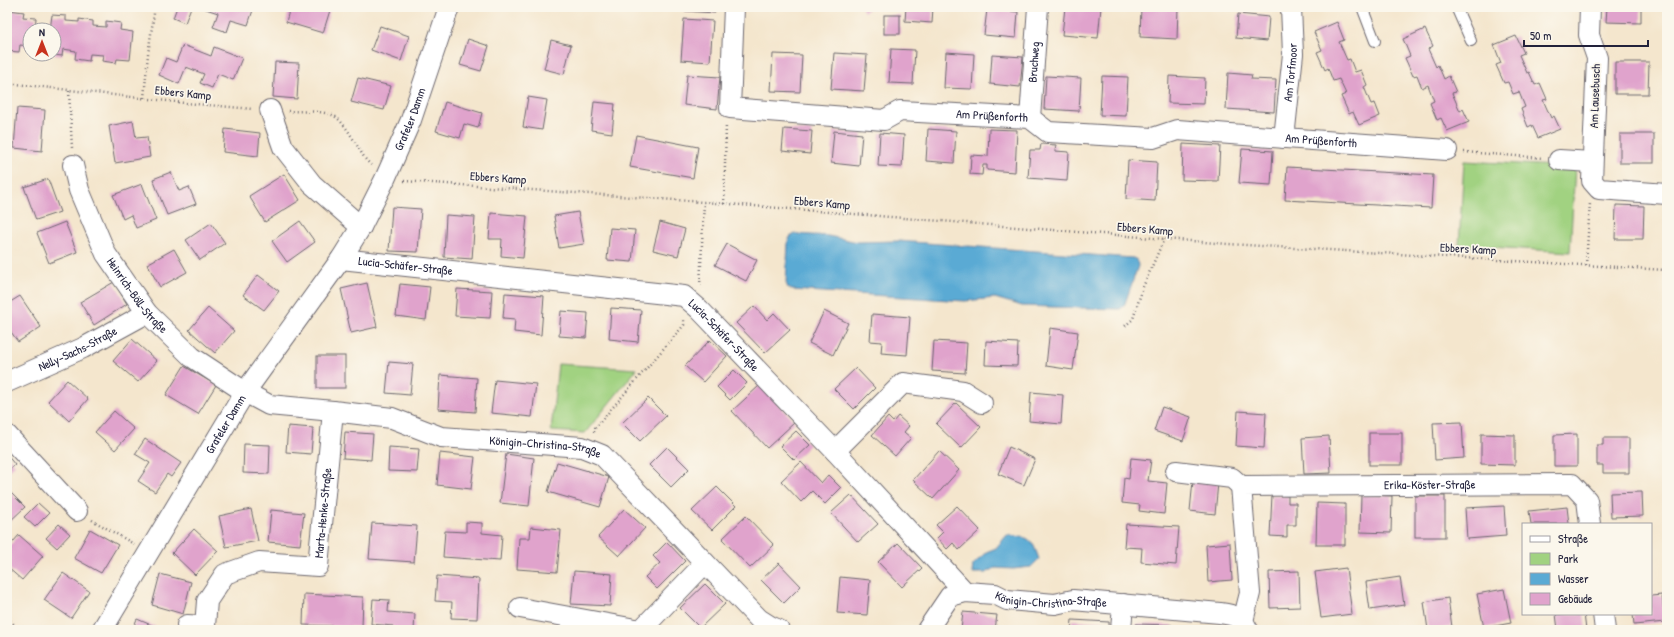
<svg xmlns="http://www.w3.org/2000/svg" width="1674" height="637" font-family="'Patrick Hand',sans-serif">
  <rect width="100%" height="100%" fill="#fbf7ec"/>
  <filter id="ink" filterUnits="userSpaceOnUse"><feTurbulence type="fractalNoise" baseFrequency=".025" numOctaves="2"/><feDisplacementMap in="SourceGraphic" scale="8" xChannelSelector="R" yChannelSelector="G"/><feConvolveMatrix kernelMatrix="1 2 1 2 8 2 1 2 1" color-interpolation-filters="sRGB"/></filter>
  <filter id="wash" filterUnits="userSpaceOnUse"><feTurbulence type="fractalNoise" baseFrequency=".012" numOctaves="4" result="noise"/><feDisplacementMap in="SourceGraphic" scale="16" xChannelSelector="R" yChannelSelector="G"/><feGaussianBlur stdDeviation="0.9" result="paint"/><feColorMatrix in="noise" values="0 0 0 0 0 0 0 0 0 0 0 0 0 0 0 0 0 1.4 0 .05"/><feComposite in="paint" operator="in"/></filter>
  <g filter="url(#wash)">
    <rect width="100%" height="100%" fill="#f4e6cd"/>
    <g fill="#a1d281" stroke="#627a5e">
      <polygon points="1464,161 1575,167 1570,252 1459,245"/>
      <polygon points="558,364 637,369 585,433 551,431"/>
    </g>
    <g fill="#5aaad4" stroke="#3e6688">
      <polygon points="795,234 828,236 858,242 898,241 1133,258 1137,260 1138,266 1124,306 1120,309 1116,309 1022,306 995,298 965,301 792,290 788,288 786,283 788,242 790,237"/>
      <path d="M1007,535C1030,538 1031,536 1039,559L1031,567L1013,569L995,568L986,573H972L973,565L986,552L996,548Z"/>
    </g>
    <g id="blocks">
      <g fill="#e0a3cc">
        <polygon points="177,7 191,7 185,23 173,18"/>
        <polygon points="200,7 254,7 248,25 231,20 227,32 213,27 218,13"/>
        <polygon points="290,7 331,7 323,33 286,22"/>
        <polygon points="490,7 505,7 505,10"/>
        <polygon points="685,7 716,7 715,13 685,11"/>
        <polygon points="772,7 793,7 793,9 772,8"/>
        <polygon points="861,7 871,7 864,12"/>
        <polygon points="906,7 933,7 932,23 905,21"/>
        <polygon points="1065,7 1101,7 1098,38 1062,35"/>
        <polygon points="1141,7 1178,8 1177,39 1140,37"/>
        <polygon points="1607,7 1641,7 1641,23 1606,22"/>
        <polygon points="987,9 1018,12 1016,38 984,35"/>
        <polygon points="9,10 24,12 23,17 36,18 35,30 30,30 30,46 20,45 19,52 7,51 7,14 9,14"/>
        <polygon points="1238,14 1269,17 1267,41 1236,38"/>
        <polygon points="52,15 66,16 66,21 79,22 79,19 93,21 93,26 106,27 106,21 121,23 120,30 133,32 130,60 117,59 116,63 102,61 103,55 90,54 89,61 75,59 76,51 63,49 62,56 54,55 54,30 50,30"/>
        <rect x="884" y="15" width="16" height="19"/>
        <polygon points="684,19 713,21 710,62 681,60"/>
        <polygon points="1337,22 1344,40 1339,42 1347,60 1350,59 1355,72 1361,70 1367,85 1364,87 1371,104 1375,103 1380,116 1359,125 1353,112 1349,114 1341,96 1346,94 1339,79 1333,81 1328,68 1325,70 1317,52 1322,50 1314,32"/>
        <polygon points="380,26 409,36 401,61 371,50"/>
        <polygon points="1425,29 1433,46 1428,49 1436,67 1438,65 1444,79 1449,76 1456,92 1452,93 1460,111 1463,109 1469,122 1447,131 1441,118 1437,120 1430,103 1434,101 1428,85 1422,88 1417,75 1413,76 1405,58 1410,56 1403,39"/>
        <polygon points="1516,36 1524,53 1519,55 1527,73 1529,72 1535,85 1540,83 1547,99 1543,100 1551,118 1554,116 1560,129 1538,138 1532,125 1528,127 1521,109 1525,107 1519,92 1513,94 1508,82 1504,83 1496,65 1501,63 1494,45"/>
        <polygon points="468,39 489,46 481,71 460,65"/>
        <polygon points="551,40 571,45 564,74 544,69"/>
        <polygon points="183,45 211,56 214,47 242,58 233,80 218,74 212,88 200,83 204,74 186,67 179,84 159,75 166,58 176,62"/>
        <polygon points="891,49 915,50 913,84 889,83"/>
        <polygon points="946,52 974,54 972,89 944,88"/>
        <polygon points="834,53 867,55 864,91 831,89"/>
        <polygon points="773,54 802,55 800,92 771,91"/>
        <polygon points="992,55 1023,57 1020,87 990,84"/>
        <polygon points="275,62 299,63 297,99 273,97"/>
        <polygon points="1615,62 1649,62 1648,94 1615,94"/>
        <polygon points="1228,73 1252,75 1251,79 1276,80 1274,112 1226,109"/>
        <polygon points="687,75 720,77 717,109 684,105"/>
        <polygon points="1046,76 1081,78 1079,111 1044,109"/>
        <polygon points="1102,76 1128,77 1126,116 1100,115"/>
        <polygon points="1169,76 1205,78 1204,104 1168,103"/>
        <polygon points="358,78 391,86 384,110 351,102"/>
        <polygon points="528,97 547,100 542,130 523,127"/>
        <polygon points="445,102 482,113 478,128 464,124 460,138 436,131"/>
        <polygon points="594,102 615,104 612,133 591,130"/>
        <polygon points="17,108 45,110 42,151 14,148"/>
        <polygon points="133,121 136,138 147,137 150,157 115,163 109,126"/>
        <polygon points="225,129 260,133 258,156 223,152"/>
        <polygon points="784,129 812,131 810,154 782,151"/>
        <polygon points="928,129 956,131 954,163 926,161"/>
        <polygon points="989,129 1017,130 1015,172 987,170 987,165 983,165 982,175 970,174 971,155 988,156"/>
        <polygon points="834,131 862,134 859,166 831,163"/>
        <polygon points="880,133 904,135 902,167 878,166"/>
        <rect x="1620" y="134" width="34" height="29"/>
        <polygon points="636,135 698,147 693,178 630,167"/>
        <polygon points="1041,144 1056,145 1055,151 1069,152 1067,181 1028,178 1030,150 1040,150"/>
        <polygon points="1183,144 1220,146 1218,181 1182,180"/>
        <polygon points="1242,149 1273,151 1271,185 1239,183"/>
        <polygon points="1128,160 1157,162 1155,201 1126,199"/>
        <polygon points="1287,167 1433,175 1431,208 1285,200"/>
        <polygon points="171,172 179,191 189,187 196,204 167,215 153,179"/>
        <polygon points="284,174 300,200 265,222 249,196"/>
        <polygon points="48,179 60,212 36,220 24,187"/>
        <polygon points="142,184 156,220 136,228 131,215 123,219 113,195"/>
        <polygon points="1616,205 1644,206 1643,239 1615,239"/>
        <polygon points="392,207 421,209 418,252 389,251"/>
        <polygon points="578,212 584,244 559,248 554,216"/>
        <polygon points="491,213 527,216 523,258 501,256 502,239 489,239"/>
        <polygon points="446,215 475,217 472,259 444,257"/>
        <polygon points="300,221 315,242 287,262 272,241"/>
        <polygon points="65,222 77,252 49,263 37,233"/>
        <polygon points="660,222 685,229 678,256 653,250"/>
        <polygon points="211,223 225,243 200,260 186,240"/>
        <polygon points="610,228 635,230 632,262 607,260"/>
        <polygon points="727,244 757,260 746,281 715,265"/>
        <polygon points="174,249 187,272 160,287 147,264"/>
        <polygon points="258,275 279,291 264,310 243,295"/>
        <polygon points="114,282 127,304 94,325 80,302"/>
        <polygon points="367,283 377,327 351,333 341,289"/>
        <polygon points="400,284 430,287 426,320 396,316"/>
        <polygon points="457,289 492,291 490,318 455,316"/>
        <polygon points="505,293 544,296 541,335 514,332 515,319 503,318"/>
        <polygon points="20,296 41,327 18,342 7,326 7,304"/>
        <polygon points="754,306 767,320 774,313 790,330 765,353 736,323"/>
        <polygon points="208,308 234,331 215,353 189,330"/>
        <polygon points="611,308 641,310 638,342 609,339"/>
        <polygon points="561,311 588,313 586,338 559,336"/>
        <polygon points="824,311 848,323 833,355 809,343"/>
        <polygon points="872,314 910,317 907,355 881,353 882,342 870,341"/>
        <polygon points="1050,328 1078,332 1073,370 1046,366"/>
        <polygon points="132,339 157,361 138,382 113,361"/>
        <polygon points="710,340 727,356 703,382 685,366"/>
        <polygon points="934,341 967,343 965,373 932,371"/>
        <polygon points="986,341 1018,343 1017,366 985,365"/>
        <rect x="317" y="356" width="28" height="32"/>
        <polygon points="389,362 413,364 410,395 386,393"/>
        <polygon points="184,366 216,385 198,414 166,395"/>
        <polygon points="856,368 875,388 854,409 834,389"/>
        <polygon points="734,370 747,383 730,400 717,387"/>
        <polygon points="440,375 477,378 475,412 438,409"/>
        <polygon points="67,380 88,399 69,421 48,401"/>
        <polygon points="495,380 536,384 532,417 491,413"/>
        <polygon points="760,385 795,422 767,448 732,411"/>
        <polygon points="1031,392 1063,395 1061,424 1029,421"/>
        <polygon points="648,398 666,416 640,441 622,423"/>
        <polygon points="956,403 981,427 961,448 936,424"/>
        <polygon points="1162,407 1191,417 1183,441 1154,431"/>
        <polygon points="114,411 134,429 115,450 95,432"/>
        <polygon points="1238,411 1266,413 1264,448 1236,446"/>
        <polygon points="898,416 909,426 904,432 911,438 895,456 872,435 888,417 893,422"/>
        <polygon points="1462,422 1464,458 1435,460 1433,423"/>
        <polygon points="288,426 313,428 311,454 286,452"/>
        <polygon points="796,431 810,445 794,460 780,446"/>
        <polygon points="345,432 373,434 371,460 343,458"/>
        <rect x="1369" y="433" width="33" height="32"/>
        <polygon points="1481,434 1515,435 1515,465 1481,464"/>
        <polygon points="1577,434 1577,466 1554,466 1554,435"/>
        <polygon points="1329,436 1331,473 1304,474 1302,438"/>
        <polygon points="1603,438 1629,438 1629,473 1603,473 1603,465 1597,465 1597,445 1603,445"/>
        <polygon points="145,439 181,463 171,477 167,474 155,492 138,481 150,463 135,454"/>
        <polygon points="244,444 270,445 269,474 243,473"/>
        <polygon points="389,447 419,449 417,472 388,471"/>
        <polygon points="667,447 689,469 671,487 649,465"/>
        <polygon points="1009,447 1035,459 1024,485 998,474"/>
        <polygon points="939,451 959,470 933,499 913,480"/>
        <polygon points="440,453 475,457 471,489 437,485"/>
        <polygon points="506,454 534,458 529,506 500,503"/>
        <polygon points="7,455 15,465 7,472"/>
        <polygon points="1131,458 1151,460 1148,481 1167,483 1164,514 1139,511 1140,505 1122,503 1124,478 1129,479"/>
        <polygon points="557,462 609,477 600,507 548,492"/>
        <polygon points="801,462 821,483 828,475 841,488 825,504 812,491 801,502 781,481"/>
        <polygon points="1193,481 1218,483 1215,514 1190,511"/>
        <polygon points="717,487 736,506 712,530 692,511"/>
        <polygon points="7,489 25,507 7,524"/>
        <polygon points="1642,492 1643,516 1611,517 1610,493"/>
        <polygon points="851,495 878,524 858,542 831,513"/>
        <polygon points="1272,495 1288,496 1288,503 1296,503 1296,525 1287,525 1287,537 1270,536"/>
        <polygon points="1361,495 1392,496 1391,533 1360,532"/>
        <rect x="1415" y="496" width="30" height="41"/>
        <polygon points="38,503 49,513 35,527 24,517"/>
        <polygon points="1317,503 1345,504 1345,545 1316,545"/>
        <polygon points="957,506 980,530 959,550 953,543 947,549 937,538 943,532 936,525"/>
        <polygon points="1504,506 1506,536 1467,539 1465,508"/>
        <polygon points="1567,507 1569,524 1531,524 1529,511"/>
        <polygon points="251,509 258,541 226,547 219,516"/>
        <polygon points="624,509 645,528 619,556 598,537"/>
        <polygon points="271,510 304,513 300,545 268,542"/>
        <polygon points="746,516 774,545 750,568 722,539"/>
        <polygon points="466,522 482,523 482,533 502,535 500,561 443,557 445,531 466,532"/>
        <polygon points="372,523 417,526 414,562 369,559"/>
        <polygon points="59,524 70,534 57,548 46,538"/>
        <polygon points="1126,524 1179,527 1176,565 1141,562 1142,548 1124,547"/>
        <polygon points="531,527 561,530 557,572 517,569 519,538 530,538"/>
        <polygon points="90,529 118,545 101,573 74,558"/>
        <polygon points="194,529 218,551 195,575 172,553"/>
        <polygon points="19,535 43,556 22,580 7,567 7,549"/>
        <polygon points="667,542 685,561 657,589 645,577 660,563 653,556"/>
        <polygon points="898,543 922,568 902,587 878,562"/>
        <polygon points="1230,543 1232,580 1208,582 1206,545"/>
        <polygon points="779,563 801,586 784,603 761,580"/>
        <polygon points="1346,568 1352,614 1321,618 1315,572"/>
        <polygon points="574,571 612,574 610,606 571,604"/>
        <polygon points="1299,571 1300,607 1270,608 1269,572"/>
        <polygon points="63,573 89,591 71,618 44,600"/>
        <polygon points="160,574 191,582 183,614 152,605"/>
        <polygon points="437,576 479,579 477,619 451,618 452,602 435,601"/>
        <polygon points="840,577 870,580 867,615 837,613"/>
        <polygon points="1400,577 1404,605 1370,610 1366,582"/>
        <polygon points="705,584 725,604 700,628 680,608"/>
        <polygon points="1504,589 1511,623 1484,628 1477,594"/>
        <polygon points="304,594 363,597 362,627 303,625"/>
        <polygon points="1662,595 1665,622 1634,625 1633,614 1651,614 1651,596"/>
        <polygon points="1448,598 1452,627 1428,630 1424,602"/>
        <polygon points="373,599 389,600 388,612 415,614 414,630 392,630 393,626 371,624"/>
        <polygon points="963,612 997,615 995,630 961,630"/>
        <polygon points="1556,614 1584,614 1586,630 1558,630"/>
        <polygon points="137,619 163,630 132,630"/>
        <polygon points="1072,620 1109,622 1109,630 1071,630"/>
        <polygon points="1136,624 1172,625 1172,630 1136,630"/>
      </g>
    </g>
  </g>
  <g filter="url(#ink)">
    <use href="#blocks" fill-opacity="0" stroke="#6c676e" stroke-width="1"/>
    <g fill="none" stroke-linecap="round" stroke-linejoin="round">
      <defs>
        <g id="service">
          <polyline points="1362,7 1375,41"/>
          <polyline points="1456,7 1471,41"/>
        </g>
        <g id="minor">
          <path id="s1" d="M734,7L730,108L884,120L900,111L1030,118L1048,132L1153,138L1177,130L1447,150"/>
          <polyline points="1590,7 1589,35 1597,58 1592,181 1599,189 1667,194"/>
          <polyline points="270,110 283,147 312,184 361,227"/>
          <path id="s2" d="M1030,118L1038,7"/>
          <path id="s3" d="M1284,138L1293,54L1291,7"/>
          <polyline points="1559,160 1592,162"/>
          <path id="s4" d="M73,165L79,190L106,254L147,313L192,357L245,392L269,405L333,411L392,418L441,437L582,447L602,455L759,619L770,626L779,630"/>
          <path id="s5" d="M341,259L684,296L699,309L835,451L965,592"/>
          <path id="s6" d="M7,382L83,348L147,313"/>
          <polyline points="7,435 77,511"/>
          <polyline points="835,451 903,383 963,391 982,403"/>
          <polyline points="1176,471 1232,478 1241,486"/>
          <polyline points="520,608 641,630 705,563"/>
          <polyline points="1603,614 1605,630"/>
          <path id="s7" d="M1243,621L1250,593L1241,486L1572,484L1587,500L1590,524"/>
          <path id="s8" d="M187,625L205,626L207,601L225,574L259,562L318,566L333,411"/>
          <path id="s9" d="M102,630L245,392L341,259L361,227L385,179L411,120L449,7"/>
          <path id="s10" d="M927,630L950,596L965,592L995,594L1007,600L1055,604L1073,600L1220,613C1234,615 1241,616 1248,630"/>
          <polyline points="1121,630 1123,604"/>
        </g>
      </defs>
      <use href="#service" stroke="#6c676e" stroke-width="12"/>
      <use href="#minor" stroke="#6c676e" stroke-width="22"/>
      <g stroke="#6c676e" stroke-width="2.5" stroke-dasharray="1 3" stroke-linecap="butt">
        <polyline points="7,83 185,103 253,109"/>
        <polyline points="69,91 72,148"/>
        <polyline points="144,98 148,54 155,7"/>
        <path d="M288,111C302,112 319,110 332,115C345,120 358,149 366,160L371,165"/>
        <polyline points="1464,152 1543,158"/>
        <polyline points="404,181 704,202 1228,244 1667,270"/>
        <polyline points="724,204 726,124"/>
        <polyline points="1586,265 1590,203"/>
        <polyline points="700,286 704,202"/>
        <polyline points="1125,326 1133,319 1143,287 1164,239"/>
        <polyline points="594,432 595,428 684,325 684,320"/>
        <polyline points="92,520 134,544"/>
        <polyline points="7,618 20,630"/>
      </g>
      <use href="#service" stroke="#fff" stroke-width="10"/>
      <use href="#minor" stroke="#fff" stroke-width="20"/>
    </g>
  </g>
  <g text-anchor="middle" stroke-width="3.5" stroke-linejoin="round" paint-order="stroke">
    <g font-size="12" fill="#22223b" stroke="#fbf7ec">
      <text dy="4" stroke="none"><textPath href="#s2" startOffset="56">Bruchweg</textPath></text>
      <text dy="4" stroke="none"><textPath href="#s3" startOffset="66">Am Torfmoor</textPath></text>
      <text transform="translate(183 93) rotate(6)" y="4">Ebbers Kamp</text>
      <text transform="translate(1595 96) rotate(-88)" y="4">Am Lausebusch</text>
      <text dy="4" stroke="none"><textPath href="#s1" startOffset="366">Am Prüßenforth</textPath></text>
      <text dy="4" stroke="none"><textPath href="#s9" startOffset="598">Grafeler Damm</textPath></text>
      <text dy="4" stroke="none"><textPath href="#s1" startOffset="702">Am Prüßenforth</textPath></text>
      <text transform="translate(498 178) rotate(4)" y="4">Ebbers Kamp</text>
      <text transform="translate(822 203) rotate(5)" y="4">Ebbers Kamp</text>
      <text transform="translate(1145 229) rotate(5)" y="4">Ebbers Kamp</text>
      <text transform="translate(1468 249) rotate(3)" y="4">Ebbers Kamp</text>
      <text dy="4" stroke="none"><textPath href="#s5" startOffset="65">Lucia-Schäfer-Straße</textPath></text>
      <text dy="4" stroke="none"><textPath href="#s4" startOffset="147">Heinrich-Böll-Straße</textPath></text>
      <text dy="4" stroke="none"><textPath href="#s5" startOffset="401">Lucia-Schäfer-Straße</textPath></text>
      <text dy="4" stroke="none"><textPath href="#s6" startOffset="78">Nelly-Sachs-Straße</textPath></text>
      <text dy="4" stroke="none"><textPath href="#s9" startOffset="240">Grafeler Damm</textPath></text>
      <text dy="4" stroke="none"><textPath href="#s4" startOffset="602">Königin-Christina-Straße</textPath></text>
      <text dy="4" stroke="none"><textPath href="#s7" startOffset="325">Erika-Köster-Straße</textPath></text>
      <text dy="4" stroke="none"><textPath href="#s8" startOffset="224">Marta-Henke-Straße</textPath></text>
      <text dy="4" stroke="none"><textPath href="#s10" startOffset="144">Königin-Christina-Straße</textPath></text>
    </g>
  </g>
  <rect width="1674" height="637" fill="none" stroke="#fbf7ec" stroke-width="24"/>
  <rect x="1522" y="523" width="130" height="92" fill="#fbf7ec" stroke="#a4a2a5"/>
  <rect x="1530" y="536" width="20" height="6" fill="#ffffff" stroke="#a4a2a5"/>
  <text x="1558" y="543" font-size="12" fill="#22223b">Straße</text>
  <rect x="1530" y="553" width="20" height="12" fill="#a1d281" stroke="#a4a2a5"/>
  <text x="1558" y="563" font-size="12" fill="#22223b">Park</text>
  <rect x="1530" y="573" width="20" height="12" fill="#5aaad4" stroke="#a4a2a5"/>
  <text x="1558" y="583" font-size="12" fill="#22223b">Wasser</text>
  <rect x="1530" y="593" width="20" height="12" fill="#e0a3cc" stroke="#a4a2a5"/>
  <text x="1558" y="603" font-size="12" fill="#22223b">Gebäude</text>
  <g transform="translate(42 42)"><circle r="19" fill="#fbf7ec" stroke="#a4a2a5"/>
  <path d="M0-3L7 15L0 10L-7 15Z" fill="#c8321e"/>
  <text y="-6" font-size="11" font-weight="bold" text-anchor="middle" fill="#22223b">N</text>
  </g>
  <path d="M1524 40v6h124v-6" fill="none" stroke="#22223b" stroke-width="2"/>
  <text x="1530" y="40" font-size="12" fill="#22223b" stroke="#fbf7ec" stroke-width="3" paint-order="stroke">50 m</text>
</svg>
